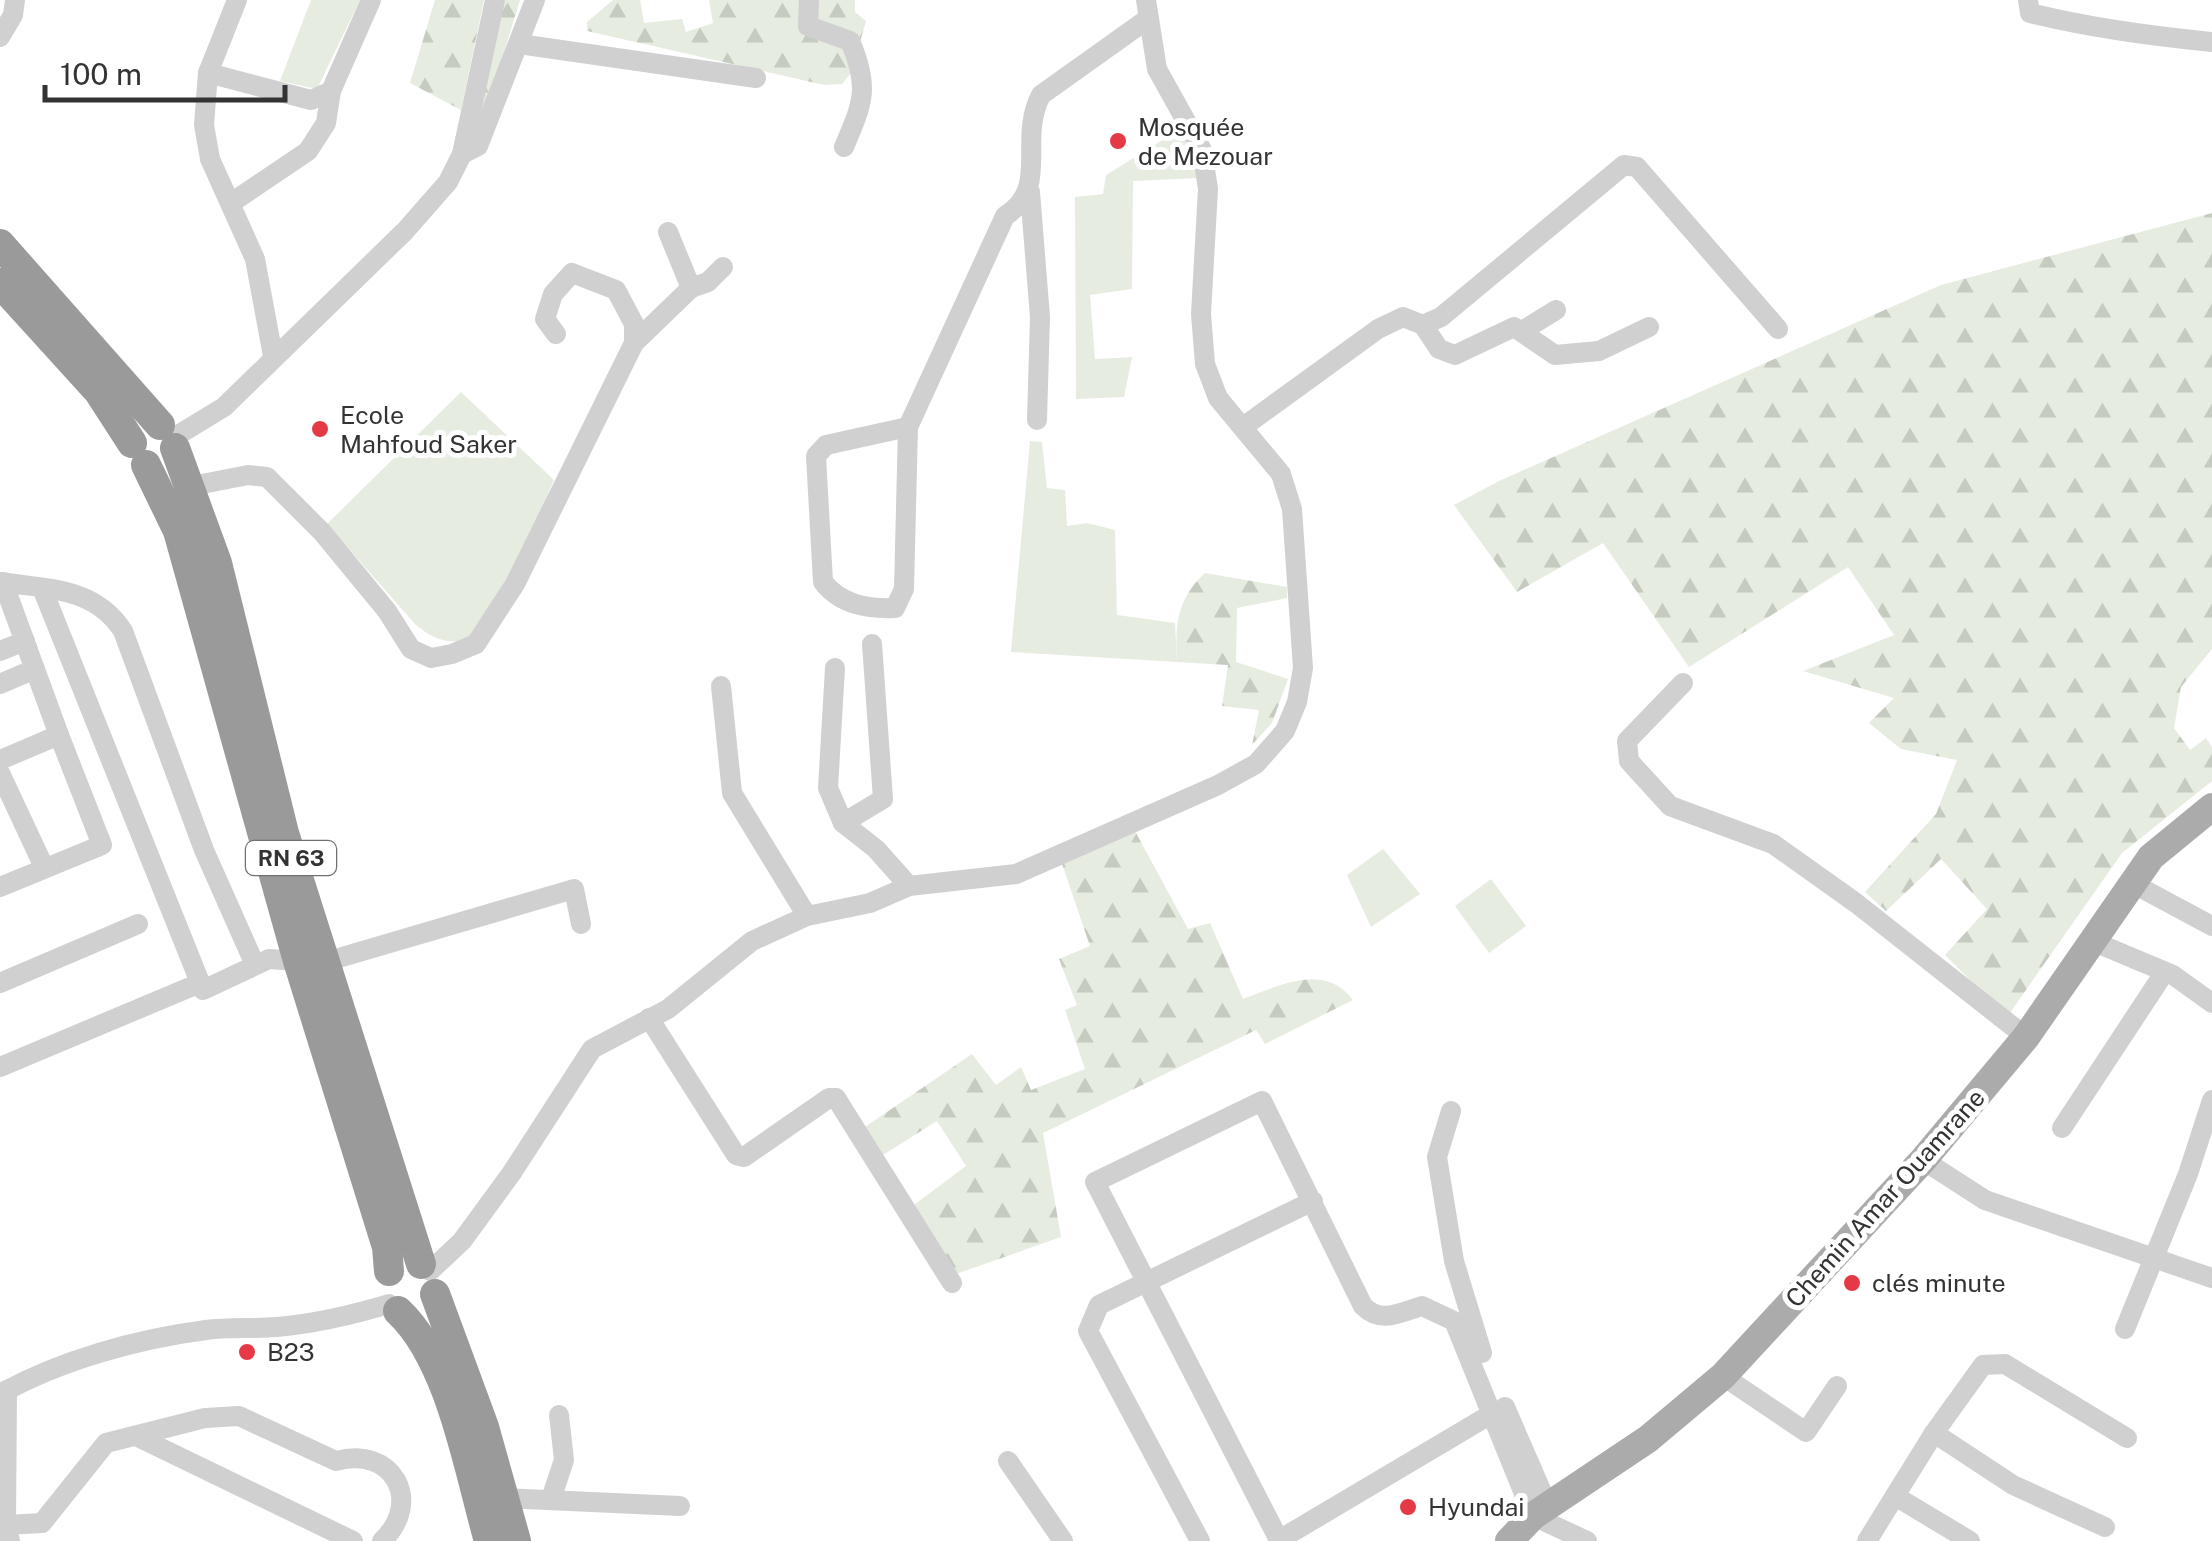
<svg xmlns="http://www.w3.org/2000/svg" width="2212" height="1541" font-family="'Public Sans',sans-serif">
  <defs>
    <pattern id="forest-firs" width="22" height="20" patternUnits="userSpaceOnUse" patternTransform="scale(2.5)"><rect width="22" height="20" fill="#e6ecdf"/><path d="M5 1l3.5 6h-7zM16 11l3.5 6h-7z" fill="#c6cbc0"/></pattern>
  </defs>
  <rect width="100%" height="100%" fill="#fff"/>
  <g fill="#e6ecdf">
    <polygon points="311,0 360,0 317,89 280,81"/>
    <polygon points="1179,130 1193,152 1198,178 1133,181 1132,289 1090,295 1095,359 1132,357 1124,397 1076,399 1075,197 1103,194 1106,175"/>
    <path d="M461,392L554,480C539,514 500,614 473,635C453,649 431,638 415,624L327,524Z"/>
    <polygon points="1030,441 1042,442 1047,488 1065,490 1067,526 1087,523 1115,530 1117,615 1175,623 1177,662 1011,652"/>
    <polygon points="1383,849 1420,894 1371,927 1347,875"/>
    <polygon points="1491,879 1526,926 1489,953 1455,906"/>
  </g>
  <g fill="url(#forest-firs)">
    <polygon points="435,0 484,0 461,110 410,83"/>
    <polygon points="502,0 520,0 483,120 476,117"/>
    <polygon points="613,0 640,0 644,23 682,19 686,32 713,23 709,0 855,0 855,12 866,21 851,73 842,84 824,85 587,31 587,22"/>
    <polygon points="2212,213 2212,649 2181,687 2174,728 2190,750 2206,738 2212,747 2212,781 2122,853 2007,1017 1945,955 1987,909 1941,859 1886,911 1865,892 1936,814 1957,760 1901,749 1869,723 1894,698 1803,671 1894,635 1848,567 1689,667 1603,543 1517,592 1454,505 1499,481 1941,285"/>
    <path d="M1205,573L1287,587V598L1237,608L1236,662L1288,679L1272,723L1252,745L1259,710L1222,706L1228,665L1177,662C1175,624 1177,599 1205,573Z"/>
    <path d="M1135,831L1188,929L1210,923L1243,999C1281,985 1324,962 1353,1000L1265,1044L1256,1030L1043,1133L1061,1237L956,1274L914,1205L966,1166L937,1121L883,1155L865,1127L972,1054L996,1085L1021,1067L1031,1090L1085,1069L1065,1010L1077,1005L1059,959L1090,946L1061,861Z"/>
  </g>
  <g fill="none" stroke-linecap="round" stroke-linejoin="round">
    <g stroke="#d0d0d0" stroke-width="20">
      <polyline points="237,0 208,73 204,125 210,159 255,259 273,356"/>
      <path d="M809,0L808,26L850,41C870,87 863,103 844,147"/>
      <path d="M2028,0L2030,13C2090,28 2150,36 2212,42"/>
      <polyline points="0,37 13,15 15,0"/>
      <polyline points="519,44 756,78"/>
      <polyline points="208,73 311,100 331,91"/>
      <polyline points="462,154 478,146 535,0"/>
      <polyline points="1030,192 1040,317 1037,420"/>
      <polyline points="231,203 308,151 326,123 331,91 371,0"/>
      <polyline points="691,288 708,282 723,267"/>
      <polyline points="1423,325 1439,349 1455,355 1514,327 1555,355 1599,351 1649,327"/>
      <polyline points="1522,331 1556,310"/>
      <polyline points="634,343 691,288 668,232"/>
      <path d="M908,427L826,445L816,456L823,582C841,605 868,609 895,608L904,589L908,427L1005,216C1051,187 1017,141 1041,95L1149,18"/>
      <polyline points="1243,427 1378,329 1403,317 1423,325 1441,317 1624,165 1637,167 1778,329"/>
      <polyline points="173,438 224,407 405,231 448,182 462,154 495,0"/>
      <polyline points="192,486 248,475 267,477 322,532 387,611 411,649 431,658 452,654 476,644 515,584 634,343 634,324 616,290 572,273 553,294 545,319 556,334"/>
      <path d="M0,582C47,589 95,587 123,631L204,850L255,965"/>
      <polyline points="42,588 203,990 269,959 298,961"/>
      <polyline points="0,651 25,641"/>
      <polyline points="835,668 828,788 843,823 876,849 909,886"/>
      <polyline points="1683,683 1627,741 1629,761 1670,806 1773,844 1856,903 2026,1037"/>
      <polyline points="0,684 35,669"/>
      <polyline points="721,686 732,793 807,916"/>
      <polyline points="0,760 59,735 3,582"/>
      <polyline points="0,773 44,867"/>
      <polyline points="843,823 883,799 872,644"/>
      <polyline points="2130,882 2212,926"/>
      <polyline points="0,887 102,845 59,735"/>
      <polyline points="2092,941 2173,975 2212,1003"/>
      <polyline points="325,962 574,889 581,924"/>
      <polyline points="0,983 138,924"/>
      <polyline points="649,1018 736,1155 744,1157 829,1098 836,1098 952,1283"/>
      <polyline points="0,1067 200,983"/>
      <polyline points="1451,1111 1437,1157 1454,1261 1482,1353"/>
      <polyline points="2062,1128 2164,973"/>
      <polyline points="1923,1160 1985,1200 2212,1278"/>
      <polyline points="430,1271 462,1241 511,1174 592,1049 668,1009 752,941 807,916 870,903 909,886 1016,874 1218,785 1256,764 1285,731 1297,702 1303,668 1292,509 1281,474 1218,398 1205,364 1201,314 1208,189 1202,150 1157,69 1146,0"/>
      <polyline points="2125,1329 2188,1174 2212,1100"/>
      <polyline points="1723,1376 1806,1432 1837,1386"/>
      <polyline points="7,1390 6,1525 10,1541"/>
      <path d="M0,1394C61,1360 137,1339 206,1330C229,1327 253,1329 276,1327C314,1324 352,1315 389,1304"/>
      <polyline points="1505,1407 1548,1506"/>
      <path d="M1493,1413L1279,1540L1095,1182L1262,1101L1363,1306C1381,1324 1399,1313 1422,1306L1454,1321L1533,1516L1587,1541"/>
      <polyline points="1934,1433 2013,1485 2105,1527"/>
      <polyline points="136,1436 353,1541"/>
      <polyline points="1008,1461 1063,1541"/>
      <polyline points="1895,1496 1970,1541"/>
      <polyline points="504,1498 680,1506"/>
      <polyline points="551,1499 564,1460 559,1415"/>
      <path d="M6,1525L42,1523L106,1443L205,1418L239,1416L336,1461C392,1445 424,1501 382,1541"/>
      <polyline points="1200,1541 1088,1331 1099,1305 1313,1201"/>
      <polyline points="1867,1541 1934,1433 1983,1365 2005,1364 2127,1438"/>
    </g>
    <polyline stroke="#ababab" stroke-width="28" points="1509,1541 1533,1516 1648,1439 1723,1376 1923,1160 2026,1037 2151,857 2212,807"/>
    <g stroke="#9a9a9a" stroke-width="30">
      <polyline points="0,244 160,425"/>
      <polyline points="0,283 99,392 132,443"/>
      <polyline points="175,448 217,563 284,833 421,1264"/>
      <polyline points="146,465 178,531 298,961 387,1247 389,1271"/>
      <polyline points="435,1294 484,1427 516,1541"/>
      <path d="M398,1311C451,1360 469,1472 489,1541"/>
    </g>
  </g>
  <g fill="#e63946" stroke="#fff" stroke-width="4">
    <circle cx="1118" cy="141" r="10"/>
    <circle cx="320" cy="429" r="10"/>
    <circle cx="1852" cy="1283" r="10"/>
    <circle cx="247" cy="1352" r="10"/>
    <circle cx="1408" cy="1507" r="10"/>
  </g>
  <g text-anchor="middle" stroke-width="10" stroke-linejoin="round" paint-order="stroke">
    <rect fill="#fff" stroke="#707070" stroke-width="2.5" x="246" y="841" width="90" height="34" rx="8"/>
    <g font-size="22" font-weight="bold" fill="#333">
      <text x="291" y="866">RN 63</text>
    </g>
    <g font-size="25" fill="#333" stroke="#fff" text-anchor="start">
      <text x="1138" y="136">Mosquée<tspan x="1138" dy="29">de Mezouar</tspan></text>
      <text x="340" y="424">Ecole<tspan x="340" dy="29">Mahfoud Saker</tspan></text>
      <text x="1872" y="1292">clés minute</text>
      <text x="267" y="1361">B23</text>
      <text x="1428" y="1516">Hyundai</text>
    </g>
    <g font-size="25" fill="#333" stroke="#fff">
      <text transform="translate(1885 1198) rotate(-48)" y="9">Chemin Amar Ouamrane</text>
    </g>
  </g>
  <path d="M45 85v15h240v-15" fill="none" stroke="#333333" stroke-width="5"/>
  <text x="60" y="85" font-size="30" fill="#333333" stroke="#ffffff" stroke-width="8" paint-order="stroke">100 m</text>
</svg>
